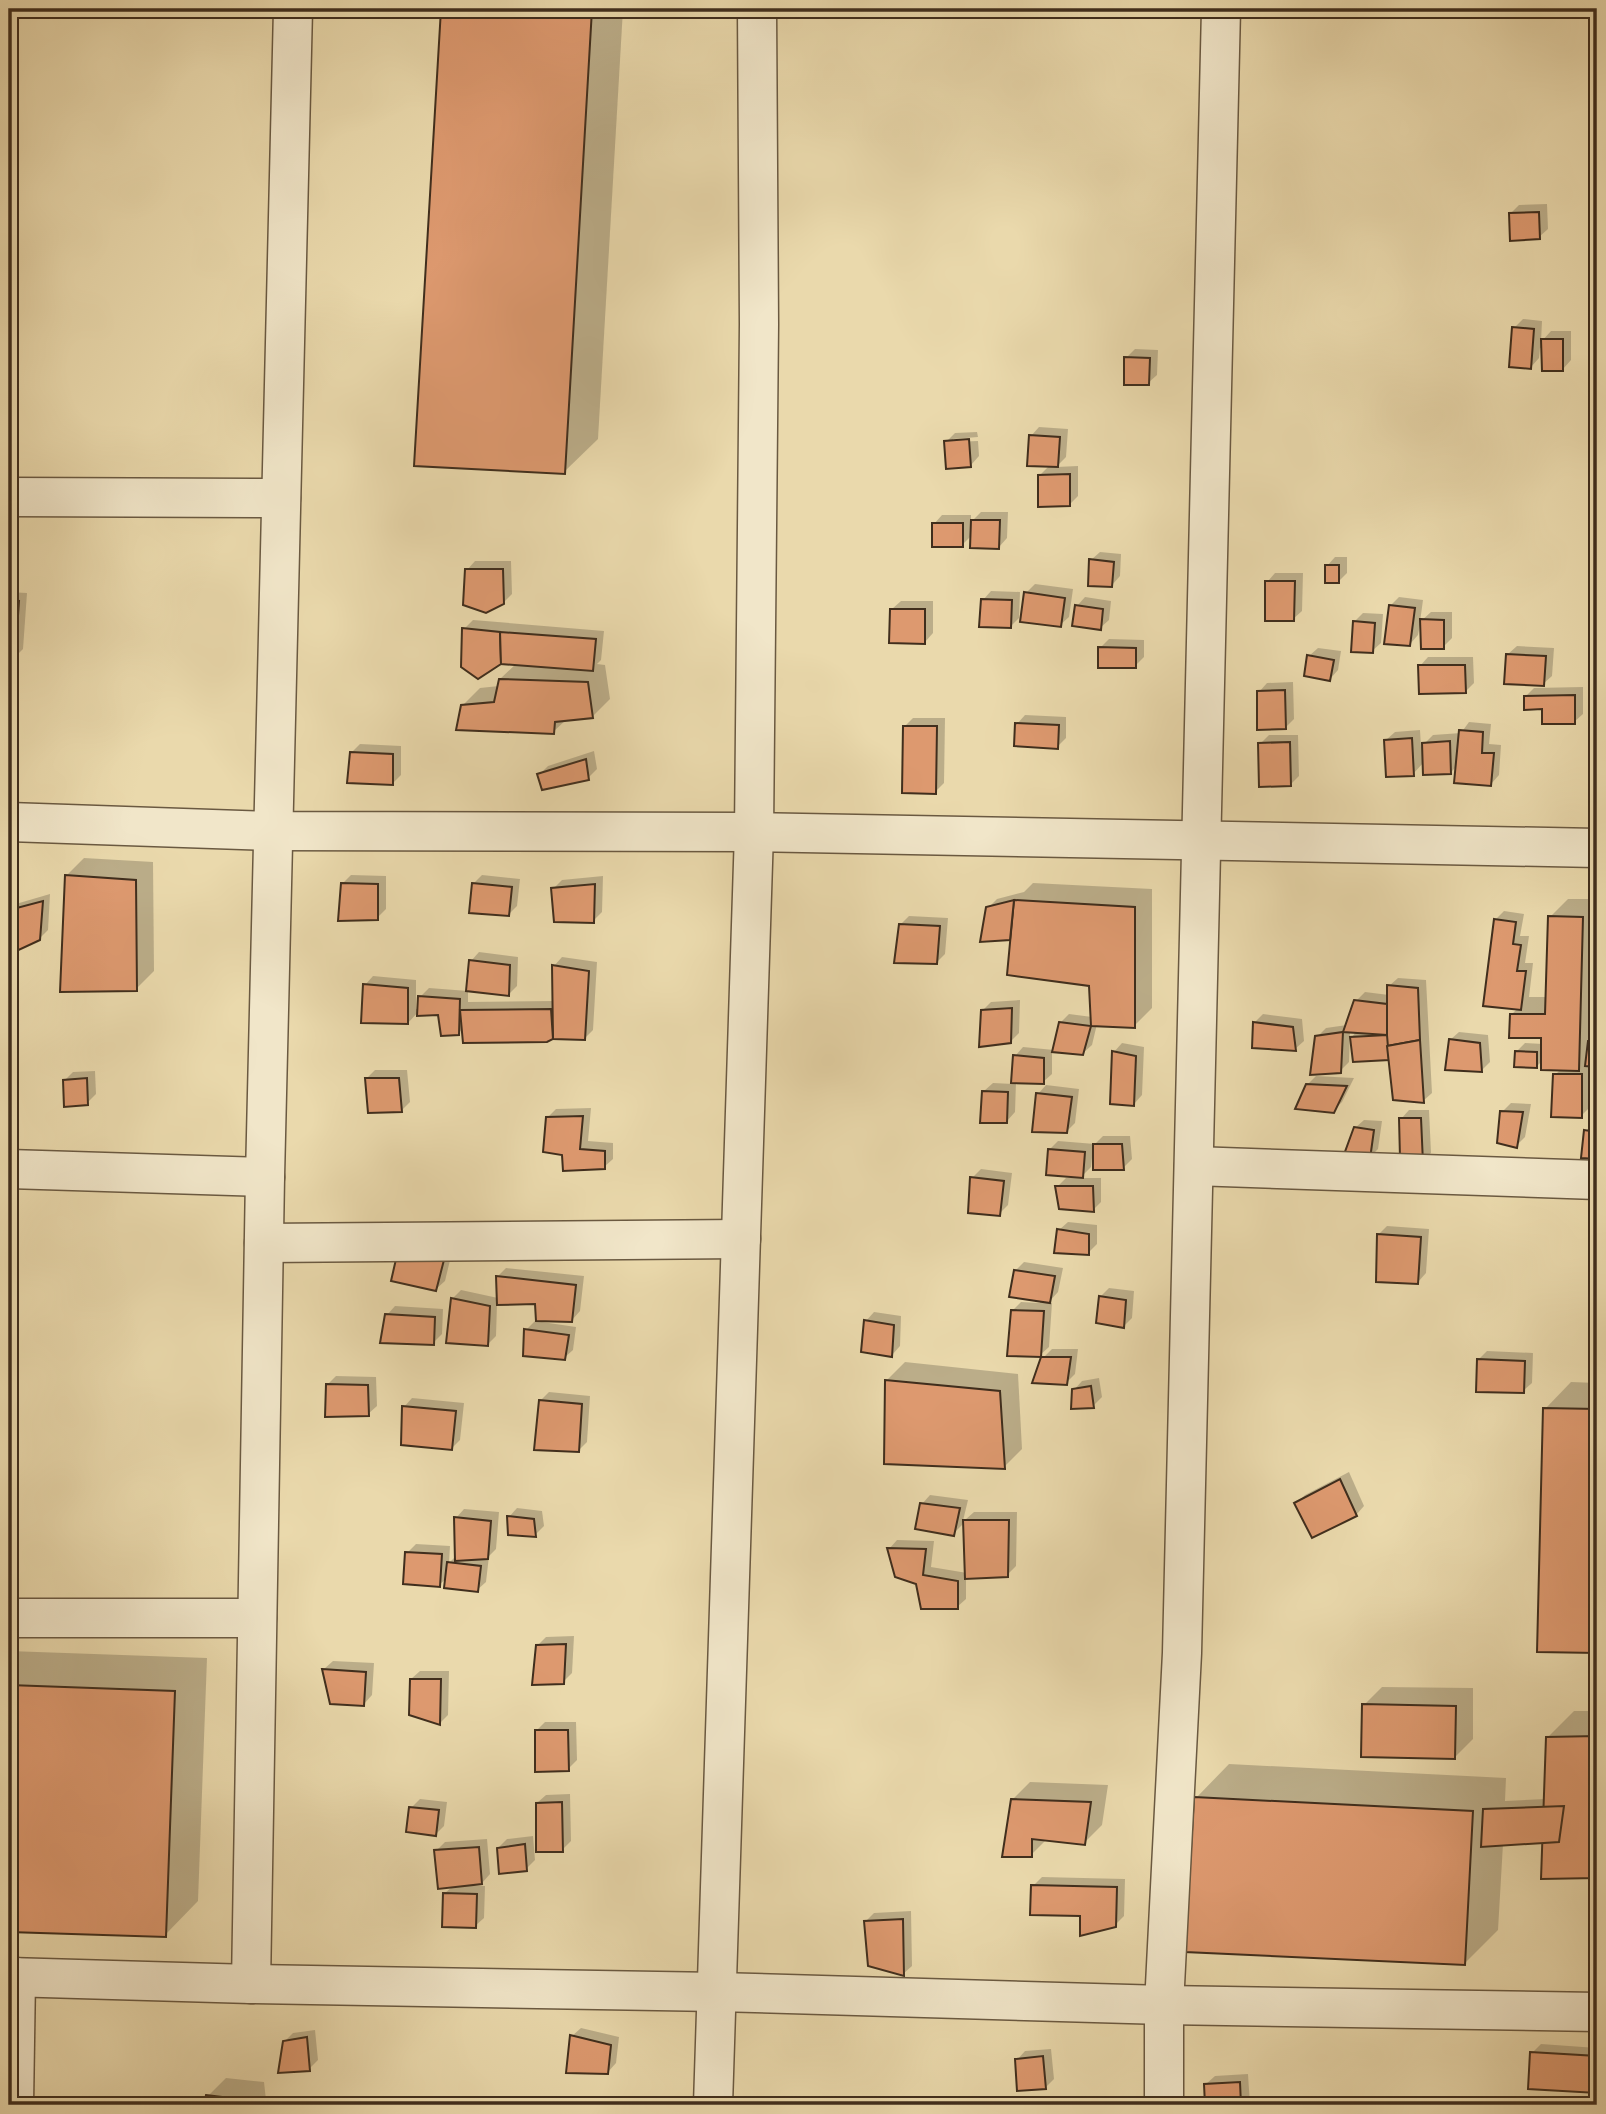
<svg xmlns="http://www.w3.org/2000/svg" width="1606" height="2114" font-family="'IM FELL English',serif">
  <rect width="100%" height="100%" fill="#ead9ac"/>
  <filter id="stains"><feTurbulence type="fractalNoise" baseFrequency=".00286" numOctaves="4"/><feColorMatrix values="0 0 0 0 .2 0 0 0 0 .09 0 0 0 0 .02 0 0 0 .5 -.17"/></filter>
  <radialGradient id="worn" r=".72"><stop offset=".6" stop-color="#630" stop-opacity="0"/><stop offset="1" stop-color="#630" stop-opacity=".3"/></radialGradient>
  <g fill="#0003">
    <polygon points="443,9 623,9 598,439 564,472 416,465"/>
    <polygon points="1547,204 1548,229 1539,237 1510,214 1519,205"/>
    <polygon points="1523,319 1542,321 1541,342 1551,331 1571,331 1571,360 1563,369 1543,348 1540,348 1539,358 1531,367 1514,328"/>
    <polygon points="1135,349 1158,350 1157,375 1148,383 1126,358"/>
    <polygon points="1039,427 1068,429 1066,457 1056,467 1078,466 1078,496 1069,505 1039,476 1050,465 1031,436"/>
    <polygon points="977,432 978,437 953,439 953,442 978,441 979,456 971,465 946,442 955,433"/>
    <polygon points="981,512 1008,512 1007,538 999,547 972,535 962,545 934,524 942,515 971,515 971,522"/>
    <polygon points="1100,552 1121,554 1120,576 1112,585 1091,560"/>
    <polygon points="1335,557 1347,557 1347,573 1339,581 1327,566"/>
    <polygon points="475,561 511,561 512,594 503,603 467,570"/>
    <polygon points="1275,573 1303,573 1302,611 1293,619 1267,582"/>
    <polygon points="1035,584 1073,589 1069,617 1060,625 1026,593"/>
    <polygon points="991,591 1020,592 1019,618 1010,627 983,600"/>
    <polygon points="9,592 27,593 23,649 14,658 9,657"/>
    <polygon points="1085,597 1111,601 1109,620 1100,628 1077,606"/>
    <polygon points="1399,597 1423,600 1420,622 1431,612 1452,612 1452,638 1443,647 1420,625 1418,635 1410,644 1390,606"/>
    <polygon points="901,601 933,601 933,633 925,642 892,609"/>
    <polygon points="1363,613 1383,614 1381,643 1372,651 1354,622"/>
    <polygon points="473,620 604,631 601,660 597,664 605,665 610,699 593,716 567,719 553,732 462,706 480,688 499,686 500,679 517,663 464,629"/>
    <polygon points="1109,639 1144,640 1144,657 1135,666 1100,648"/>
    <polygon points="1517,646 1554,648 1552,676 1543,684 1508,654"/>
    <polygon points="1318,648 1341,651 1338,670 1330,679 1309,656"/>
    <polygon points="1428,657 1473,657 1474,683 1465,692 1420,666"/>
    <polygon points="1293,682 1294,719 1285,728 1259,692 1267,683"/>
    <polygon points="1583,687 1583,714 1574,722 1526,696 1534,688"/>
    <polygon points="1025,715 1066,717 1066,738 1057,747 1017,724"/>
    <polygon points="913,718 945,718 944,783 935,792 904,727"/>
    <polygon points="1469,722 1491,724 1489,744 1501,745 1499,775 1491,784 1458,765 1451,772 1424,762 1413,774 1386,740 1395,732 1420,730 1421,747 1433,735 1461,733"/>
    <polygon points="1269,735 1298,735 1299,776 1290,785 1260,744"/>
    <polygon points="360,744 401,746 401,775 393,783 351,753"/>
    <polygon points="594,751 597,769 588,778 539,775 548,766"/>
    <polygon points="84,858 153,862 154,971 136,989 66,876"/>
    <polygon points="351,875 386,876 386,909 377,918 343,883"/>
    <polygon points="482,875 520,879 517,906 509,914 474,883"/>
    <polygon points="603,876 602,912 593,921 553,889 562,880"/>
    <polygon points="1033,883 1152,889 1152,1008 1134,1026 1097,1024 1092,1045 1083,1053 1052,1050 1052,1074 1043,1082 1016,1082 1015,1112 1007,1121 984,1091 993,1083 1013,1084 1015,1056 1023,1047 1054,1050 1060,1023 1069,1014 1092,1017 1091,985 1012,938 982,940 988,908 997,899 1024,892"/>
    <polygon points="50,894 48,930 39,939 11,951 9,942 9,906"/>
    <polygon points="1568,899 1597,899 1597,1065 1590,1064 1590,1107 1581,1116 1555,1075 1561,1069 1543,1060 1536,1067 1516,1052 1525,1043 1543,1044 1543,1036 1511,1015 1518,1008 1495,920 1504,911 1524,914 1520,936 1529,936 1525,963 1533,963 1529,997 1548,997 1550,917"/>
    <polygon points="909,916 948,918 945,954 937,962 900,925"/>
    <polygon points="479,952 518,957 517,986 509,994 471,961"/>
    <polygon points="562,957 597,962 593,1030 584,1039 553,1037 547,1041 463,1028 459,1033 440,1013 419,1011 408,1023 365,985 373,976 416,980 416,1009 419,1009 420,997 429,988 468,991 468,1002 554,1001 554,966"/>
    <polygon points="1398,978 1426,980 1432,1093 1423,1101 1391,1058 1351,1038 1357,1031 1350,1031 1349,1062 1340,1071 1317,1037 1326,1028 1347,1025 1356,1001 1365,992 1389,995 1389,986"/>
    <polygon points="1020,1000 1019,1033 1010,1042 983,1010 991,1002"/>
    <polygon points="1263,1014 1302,1019 1304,1041 1295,1049 1255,1022"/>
    <polygon points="1459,1032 1488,1035 1490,1062 1481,1071 1450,1040"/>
    <polygon points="1122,1043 1144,1047 1142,1095 1134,1104 1114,1052"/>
    <polygon points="375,1070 407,1070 410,1102 401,1111 366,1079"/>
    <polygon points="95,1071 96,1094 87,1103 64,1081 73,1072"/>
    <polygon points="1316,1076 1354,1078 1342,1102 1333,1111 1307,1085"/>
    <polygon points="1046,1085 1079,1089 1075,1123 1066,1132 1038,1094"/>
    <polygon points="1511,1103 1531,1104 1525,1137 1516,1146 1502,1112"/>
    <polygon points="591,1108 588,1141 613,1143 613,1159 604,1167 564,1153 547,1118 556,1109"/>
    <polygon points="1409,1110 1429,1110 1431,1153 1422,1161 1401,1119"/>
    <polygon points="1364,1120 1382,1121 1378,1149 1369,1158 1355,1128"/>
    <polygon points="1594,1122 1597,1123 1597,1158 1583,1156 1586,1131"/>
    <polygon points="1103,1136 1130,1136 1132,1159 1123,1168 1092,1158 1091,1167 1080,1178 1101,1178 1101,1202 1093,1210 1057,1187 1066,1178 1076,1178 1076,1175 1050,1149 1058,1141 1095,1144"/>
    <polygon points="981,1169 1012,1173 1008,1205 999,1214 972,1178"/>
    <polygon points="1068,1222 1097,1225 1097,1244 1088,1253 1059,1230"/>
    <polygon points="1387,1226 1429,1229 1426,1273 1418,1282 1378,1235"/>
    <polygon points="400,1246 453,1248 445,1281 436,1289"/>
    <polygon points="1024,1262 1063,1268 1058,1292 1048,1303 1052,1303 1049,1347 1040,1355 1013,1310 1021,1302 1040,1303 1040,1300 1016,1270"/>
    <polygon points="506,1268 584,1276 580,1311 572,1320 537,1302 497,1304 496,1336 487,1345 452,1299 461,1290 498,1298 498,1276"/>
    <polygon points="1109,1288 1134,1291 1132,1318 1124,1326 1100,1297"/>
    <polygon points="395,1306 443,1309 442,1334 433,1343 387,1315"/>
    <polygon points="874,1312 901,1316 900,1346 892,1355 866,1321"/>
    <polygon points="535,1321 576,1327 573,1350 564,1358 526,1330"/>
    <polygon points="1052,1349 1078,1349 1075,1374 1066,1383 1043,1358"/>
    <polygon points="1487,1351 1533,1353 1532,1383 1523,1391 1478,1360"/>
    <polygon points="905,1362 1018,1374 1022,1449 1004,1467 887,1380"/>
    <polygon points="336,1376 376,1377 377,1406 368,1414 327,1385"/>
    <polygon points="1099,1378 1102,1397 1093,1406 1074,1390 1082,1381"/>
    <polygon points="1571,1382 1597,1383 1597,1651 1539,1650 1545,1409"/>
    <polygon points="549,1392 590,1396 587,1442 578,1451 540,1401"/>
    <polygon points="412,1398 464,1403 460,1440 452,1448 404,1407"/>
    <polygon points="1349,1472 1364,1506 1356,1515 1296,1504 1305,1495"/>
    <polygon points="930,1495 968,1500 962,1525 953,1534 922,1504"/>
    <polygon points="517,1508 542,1511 544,1526 535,1535 509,1517"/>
    <polygon points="464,1509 499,1512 496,1549 489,1556 486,1582 477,1590 447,1578 439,1585 407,1553 416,1544 450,1546 449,1563 457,1555 456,1518"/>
    <polygon points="974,1512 1017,1512 1016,1566 1007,1575 966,1577 966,1599 957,1607 917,1583 889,1549 897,1540 934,1541 931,1567 967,1573 965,1520"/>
    <polygon points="574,1636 572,1673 563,1682 537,1646 546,1637"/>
    <polygon points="9,1651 207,1658 198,1901 165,1935 9,1930"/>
    <polygon points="333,1661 374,1663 372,1695 364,1704 324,1669"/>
    <polygon points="420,1671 449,1671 448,1715 440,1723 411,1679"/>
    <polygon points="1382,1687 1473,1688 1473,1739 1455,1757 1364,1705"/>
    <polygon points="1574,1711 1597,1711 1597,1876 1542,1877 1544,1841 1503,1844 1498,1930 1464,1964 1196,1798 1229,1764 1506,1778 1505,1801 1545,1799 1548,1737"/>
    <polygon points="545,1722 576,1722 577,1760 568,1769 536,1731"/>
    <polygon points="1030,1782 1108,1785 1102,1825 1084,1843 1047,1839 1031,1855 1012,1800"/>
    <polygon points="570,1794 571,1841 562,1850 537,1803 546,1795"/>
    <polygon points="420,1799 447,1802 444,1826 435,1835 411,1808"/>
    <polygon points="533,1836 535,1860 526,1869 498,1848 507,1839"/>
    <polygon points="487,1839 490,1874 482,1883 473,1884 473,1886 485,1886 484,1918 475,1926 444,1894 453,1886 436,1851 445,1842"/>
    <polygon points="1042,1877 1125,1879 1124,1916 1115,1925 1081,1914 1033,1886"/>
    <polygon points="911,1911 912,1966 903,1974 866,1921 874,1913"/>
    <polygon points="581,2028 619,2037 616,2063 608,2072 572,2036"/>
    <polygon points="315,2030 318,2060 309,2069 284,2042 293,2033"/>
    <polygon points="1541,2044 1597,2048 1597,2092 1530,2087 1532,2053"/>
    <polygon points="1051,2049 1054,2079 1045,2088 1017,2060 1025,2051"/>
    <polygon points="1248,2074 1250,2105 1207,2105 1206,2084 1215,2076"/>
    <polygon points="226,2078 264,2082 266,2100 290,2103 290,2105 206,2105 208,2096"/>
    <polygon points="362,2103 362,2105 328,2105"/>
  </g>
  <g fill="#dd996f" stroke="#402e1d" stroke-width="2">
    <polygon points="441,9 592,9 565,474 414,466"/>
    <polygon points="1539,212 1540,239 1510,241 1509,213"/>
    <polygon points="1512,327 1534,329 1531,369 1509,367"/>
    <polygon points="1541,339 1563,339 1563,371 1542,371"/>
    <polygon points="1124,357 1150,358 1149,385 1124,385"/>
    <polygon points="1029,435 1060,437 1058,467 1027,466"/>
    <polygon points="969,439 971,467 946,469 944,441"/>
    <polygon points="1070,474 1070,506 1038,507 1038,475"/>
    <polygon points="971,520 1000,520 999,549 970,548"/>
    <rect x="932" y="523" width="31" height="24"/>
    <polygon points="1089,559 1114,562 1112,587 1088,586"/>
    <rect x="1325" y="565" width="14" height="18"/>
    <polygon points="465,569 503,569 504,604 486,613 463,605"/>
    <polygon points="1265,581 1295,581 1294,621 1265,621"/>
    <polygon points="1024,592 1065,598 1061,627 1020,622"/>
    <polygon points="981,599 1012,600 1011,628 979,627"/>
    <polygon points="9,600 19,601 15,659 9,659"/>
    <polygon points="1075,605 1103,609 1101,630 1072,626"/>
    <polygon points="1389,605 1415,608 1410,646 1384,644"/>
    <polygon points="890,609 925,609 925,644 889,643"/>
    <polygon points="1420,619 1444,620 1444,649 1421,649"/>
    <polygon points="1353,621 1375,623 1373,653 1351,652"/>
    <polygon points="462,628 500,632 501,664 478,679 461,667"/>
    <polygon points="500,632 596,639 593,671 501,664"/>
    <polygon points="1098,647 1136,648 1136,668 1098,668"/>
    <polygon points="1506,654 1546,656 1544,686 1504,684"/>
    <polygon points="1307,655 1334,660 1330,681 1304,676"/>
    <polygon points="1418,665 1465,665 1466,693 1419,694"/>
    <polygon points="499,679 588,682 593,718 555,722 554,734 456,730 461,705 494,702"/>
    <polygon points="1285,690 1286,729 1257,730 1257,691"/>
    <polygon points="1575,695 1575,724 1542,724 1542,709 1524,710 1524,696"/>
    <polygon points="1015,723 1059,725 1058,749 1014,746"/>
    <polygon points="903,726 937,726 936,794 902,793"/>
    <polygon points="1459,730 1483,732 1482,753 1494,753 1491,786 1454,783"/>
    <polygon points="1412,738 1414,776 1386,777 1384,740"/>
    <polygon points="1450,741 1451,774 1423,775 1422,743"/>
    <polygon points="1290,742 1291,786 1259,787 1258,743"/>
    <polygon points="350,752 393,754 393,785 347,783"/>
    <polygon points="586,759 589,780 542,790 537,774"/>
    <polygon points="65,875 136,880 137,991 60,992"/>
    <polygon points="341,883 378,884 378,920 338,921"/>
    <polygon points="472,883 512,887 509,916 469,913"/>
    <polygon points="595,884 594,923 554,922 551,888"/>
    <polygon points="1014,900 1135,907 1135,1028 1091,1026 1089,986 1007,975"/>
    <polygon points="1014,900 1010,940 980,942 986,907"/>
    <polygon points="43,901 40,940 10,954 9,910"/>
    <polygon points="1548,916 1583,917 1579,1071 1541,1070 1541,1038 1509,1038 1510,1014 1545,1014"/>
    <polygon points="1494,919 1516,922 1513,944 1521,945 1517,971 1526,971 1521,1010 1483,1006"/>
    <polygon points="899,924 940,926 937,964 894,963"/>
    <polygon points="469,960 510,965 509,996 466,991"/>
    <polygon points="552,965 589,971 585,1040 553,1039"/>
    <polygon points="363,984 408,988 408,1024 361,1023"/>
    <polygon points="1387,985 1418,988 1420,1040 1387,1046"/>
    <polygon points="418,996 460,999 459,1035 441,1036 438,1015 417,1016"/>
    <polygon points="1354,1000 1387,1004 1387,1035 1343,1032"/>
    <polygon points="1593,1003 1597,1003 1597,1036 1591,1037"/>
    <polygon points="1012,1008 1011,1043 979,1047 981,1010"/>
    <polygon points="551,1009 553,1039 547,1042 463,1043 460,1010"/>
    <polygon points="1059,1022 1091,1026 1083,1055 1052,1052"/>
    <polygon points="1253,1022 1293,1027 1296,1051 1252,1048"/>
    <polygon points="1343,1032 1341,1073 1310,1075 1315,1036"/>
    <polygon points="1387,1035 1389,1060 1353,1062 1350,1037"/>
    <polygon points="1449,1039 1480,1043 1482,1072 1445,1070"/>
    <polygon points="1420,1040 1424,1103 1393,1100 1387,1046"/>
    <polygon points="1588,1041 1597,1042 1597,1067 1585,1066"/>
    <polygon points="1112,1051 1136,1056 1134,1106 1110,1104"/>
    <polygon points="1515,1051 1537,1052 1537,1068 1514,1067"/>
    <polygon points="1013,1055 1044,1058 1044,1084 1011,1083"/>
    <polygon points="1553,1074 1582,1074 1582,1118 1551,1117"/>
    <polygon points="87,1078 88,1105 64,1107 63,1080"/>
    <polygon points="365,1078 399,1078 402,1112 368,1113"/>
    <polygon points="1306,1084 1347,1086 1334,1113 1295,1109"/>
    <polygon points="982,1091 1008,1092 1007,1123 980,1123"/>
    <polygon points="1036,1093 1072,1097 1067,1133 1032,1132"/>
    <polygon points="1500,1111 1523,1112 1517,1148 1497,1143"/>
    <polygon points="583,1116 580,1149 605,1151 605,1169 563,1171 562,1155 543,1152 546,1117"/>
    <polygon points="1399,1118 1421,1118 1423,1163 1400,1158"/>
    <polygon points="1354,1127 1374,1130 1370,1159 1342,1160"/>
    <polygon points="1584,1130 1597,1132 1597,1159 1581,1158"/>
    <polygon points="1093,1144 1122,1144 1124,1170 1093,1170"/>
    <polygon points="1048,1149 1085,1152 1083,1178 1046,1175"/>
    <polygon points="970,1177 1004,1181 1000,1216 968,1213"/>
    <polygon points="1055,1186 1093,1186 1094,1212 1059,1209"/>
    <polygon points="1057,1229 1089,1234 1089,1255 1054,1253"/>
    <polygon points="1377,1234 1421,1237 1418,1284 1376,1282"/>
    <polygon points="399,1246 445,1256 436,1291 391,1281"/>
    <polygon points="1594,1255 1597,1255 1597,1290 1593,1290"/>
    <polygon points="1014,1270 1055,1276 1050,1303 1009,1297"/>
    <polygon points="496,1276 576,1285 572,1322 536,1321 535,1304 497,1305"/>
    <polygon points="1099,1296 1126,1300 1124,1328 1096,1323"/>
    <polygon points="451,1298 490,1306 488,1346 446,1343"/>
    <polygon points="1011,1310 1044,1311 1041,1357 1007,1356"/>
    <polygon points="385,1314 435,1317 434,1345 380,1343"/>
    <polygon points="864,1320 894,1325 892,1357 861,1352"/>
    <polygon points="524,1329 569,1335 565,1360 523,1356"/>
    <polygon points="1041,1357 1071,1357 1067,1385 1032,1383"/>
    <polygon points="1477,1359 1525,1361 1524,1393 1476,1392"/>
    <polygon points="885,1380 1000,1391 1005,1469 884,1464"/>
    <polygon points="326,1384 368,1385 369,1416 325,1417"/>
    <polygon points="1091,1386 1094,1408 1071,1409 1072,1389"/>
    <polygon points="539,1400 582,1404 579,1452 534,1450"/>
    <polygon points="402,1406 456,1411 452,1450 401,1445"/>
    <polygon points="1543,1408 1597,1409 1597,1653 1537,1652"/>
    <polygon points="1340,1479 1357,1516 1312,1538 1294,1503"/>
    <polygon points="920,1503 960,1508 954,1536 915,1529"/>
    <polygon points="507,1516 534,1519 536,1537 508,1535"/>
    <polygon points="454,1517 491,1521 488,1559 455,1561"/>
    <polygon points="963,1520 1009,1520 1008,1577 965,1579"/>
    <polygon points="887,1548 926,1549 923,1575 958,1581 958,1609 921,1609 916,1584 895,1577"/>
    <polygon points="405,1552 442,1554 440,1587 403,1584"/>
    <polygon points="447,1562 481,1566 478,1592 444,1588"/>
    <polygon points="566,1644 564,1684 532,1685 536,1645"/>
    <polygon points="322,1669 366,1672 364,1706 330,1704"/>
    <polygon points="410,1679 441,1679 440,1725 409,1715"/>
    <polygon points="9,1685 175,1691 166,1937 9,1932"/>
    <polygon points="1362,1704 1456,1706 1455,1759 1361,1757"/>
    <polygon points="535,1730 568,1730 569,1771 535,1772"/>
    <polygon points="1597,1736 1597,1878 1541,1879 1546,1737"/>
    <polygon points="1194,1797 1473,1811 1465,1965 1185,1952"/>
    <polygon points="1011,1799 1091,1802 1085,1845 1032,1839 1032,1857 1002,1857"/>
    <polygon points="562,1802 563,1852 536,1852 536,1803"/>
    <polygon points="1564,1806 1559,1842 1481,1847 1483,1809"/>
    <polygon points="409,1807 439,1810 436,1836 406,1832"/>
    <polygon points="525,1844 527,1871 499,1874 497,1848"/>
    <polygon points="479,1847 482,1884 438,1889 434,1850"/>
    <polygon points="1031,1885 1117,1887 1116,1927 1080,1936 1080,1916 1030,1915"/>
    <polygon points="443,1893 477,1894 476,1928 442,1927"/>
    <polygon points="903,1919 904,1976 868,1966 864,1921"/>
    <polygon points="570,2035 611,2045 608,2074 566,2073"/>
    <polygon points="307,2037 310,2071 278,2073 283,2041"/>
    <polygon points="1530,2052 1597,2056 1597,2093 1528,2089"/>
    <polygon points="1043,2056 1046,2089 1017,2091 1015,2059"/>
    <polygon points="1240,2082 1241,2105 1205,2105 1204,2084"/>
    <polygon points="206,2095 246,2100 247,2105 204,2105"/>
  </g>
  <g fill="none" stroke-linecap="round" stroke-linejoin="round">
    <defs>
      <g id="minor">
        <polyline points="9,497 281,498"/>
        <polyline points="9,822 274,831 754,832 1597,848"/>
        <polyline points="1194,1166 1597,1180"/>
        <polyline points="9,1169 265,1177"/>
        <polyline points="264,1243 741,1239"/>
        <polyline points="9,1618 257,1618"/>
        <polyline points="9,1977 251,1984 717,1992 1164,2005 1597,2012"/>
        <polyline points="251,1984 265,1177 293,9"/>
        <polyline points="14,2105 16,1977"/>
        <polyline points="713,2105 754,832 759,324 757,9"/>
        <polyline points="1164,2105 1164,2005 1182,1653 1221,9"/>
      </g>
    </defs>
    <use href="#minor" stroke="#6a5941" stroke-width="41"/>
    <use href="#minor" stroke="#f1e6c9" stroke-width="38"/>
  </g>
  <rect width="1606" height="2114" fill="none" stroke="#ead9ac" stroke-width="35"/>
  <rect x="10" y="10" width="1585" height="2093" fill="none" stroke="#402e1d" stroke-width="3.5"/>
  <rect x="18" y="18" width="1571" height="2079" fill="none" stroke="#402e1d" stroke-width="2"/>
  <rect width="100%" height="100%" filter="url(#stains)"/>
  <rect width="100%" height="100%" fill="url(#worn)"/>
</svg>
